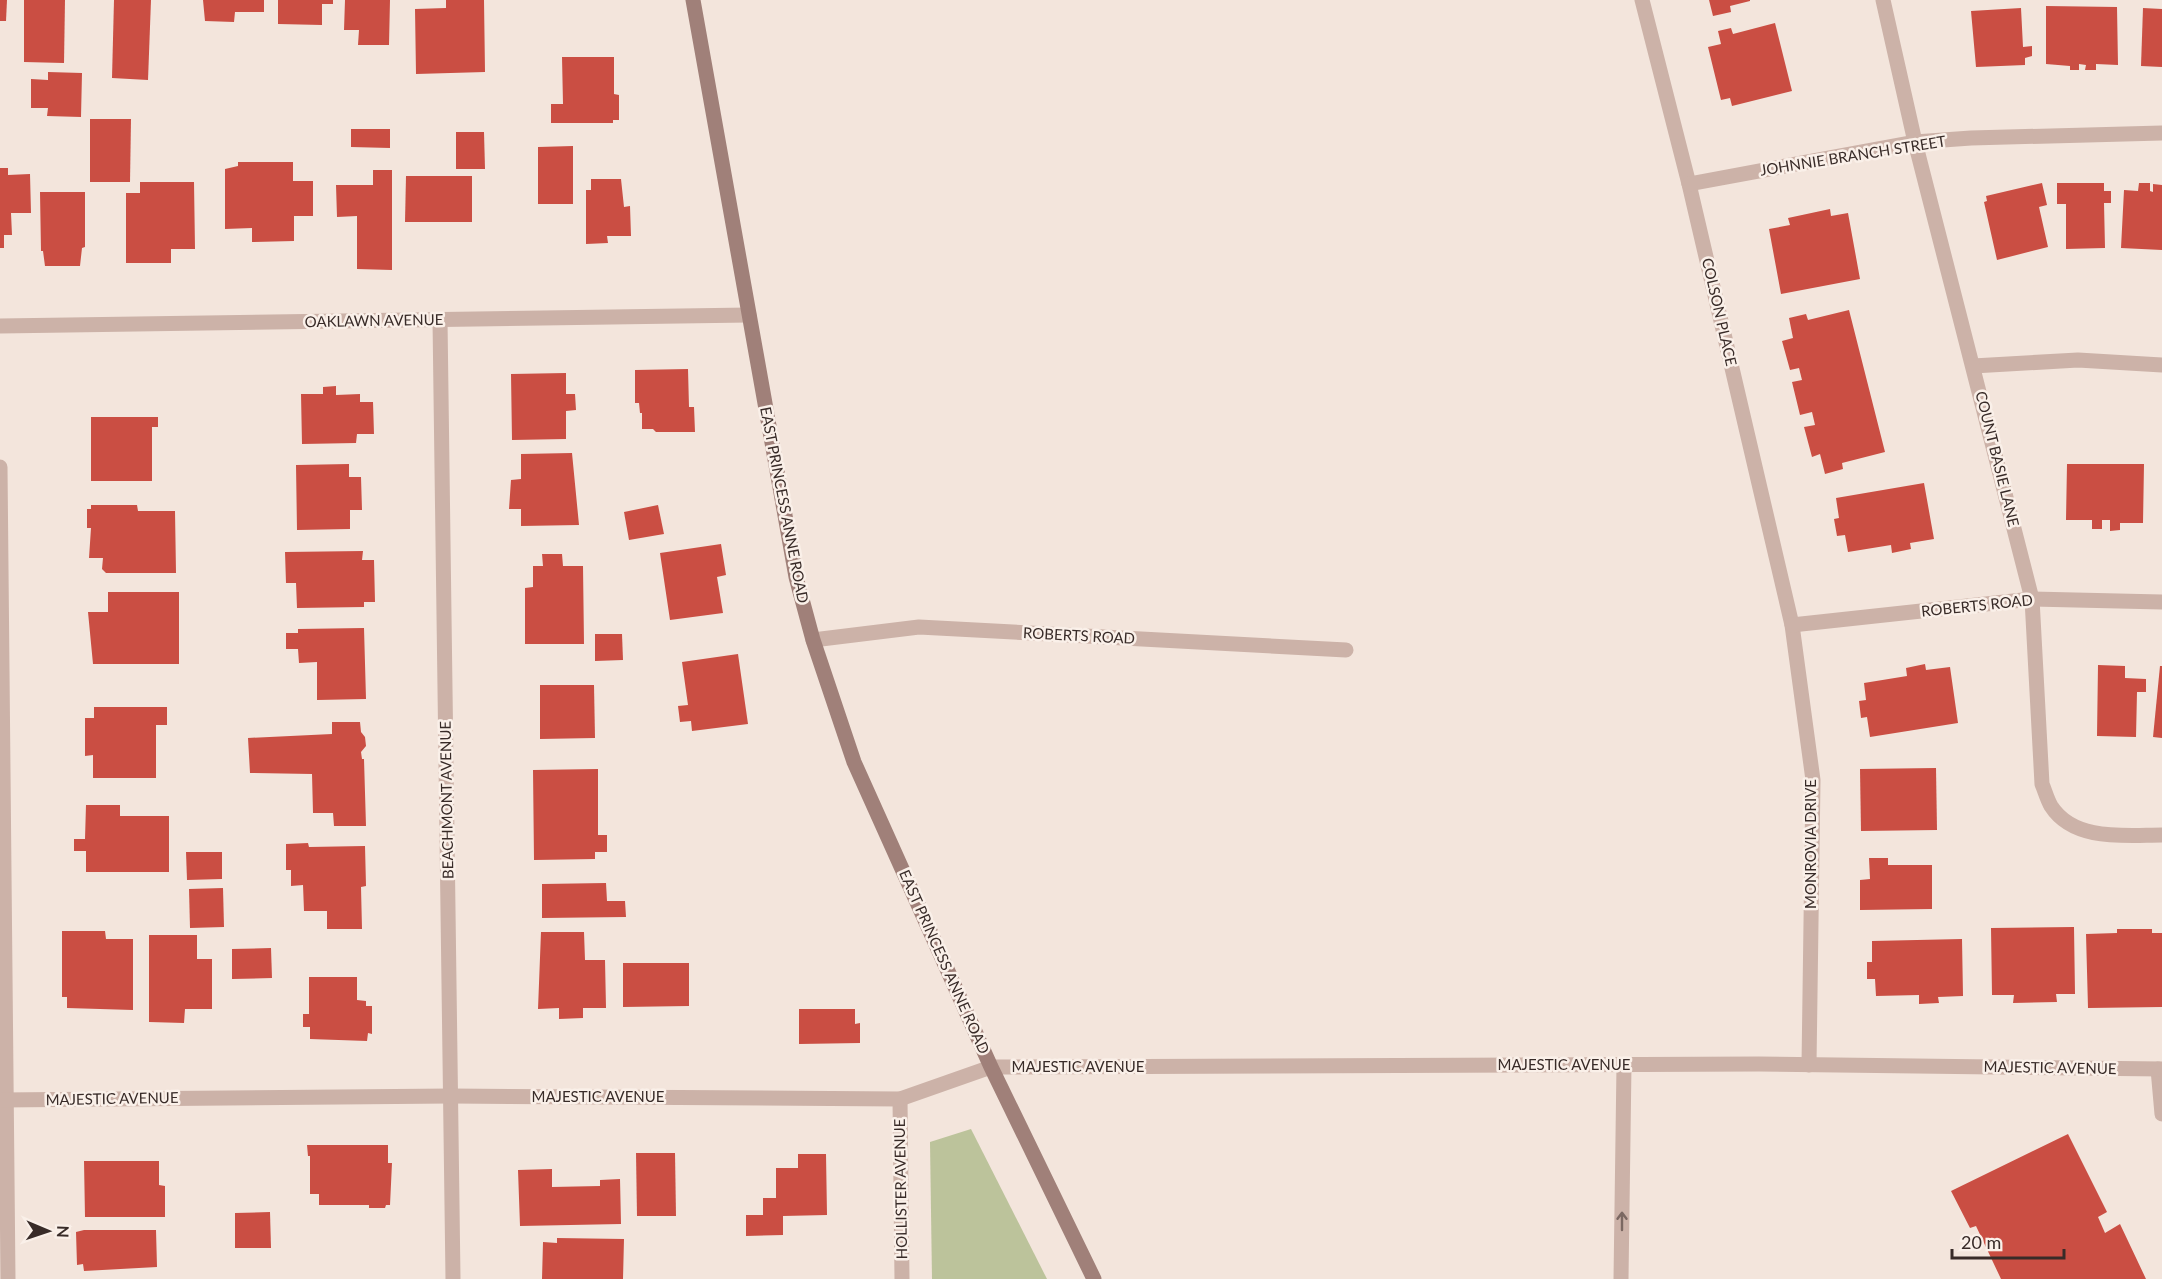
<svg xmlns="http://www.w3.org/2000/svg" width="2162" height="1279" font-family="Lato,sans-serif">
  <rect width="100%" height="100%" fill="#f3e5dc"/>
  <polygon fill="#bcc39b" points="971,1129 1047,1279 932,1279 930,1142"/>
  <g fill="#ca4e43">
    <polygon points="0,0 7,0 6,21 0,21"/>
    <polygon points="24,0 65,0 64,63 24,62"/>
    <polygon points="114,0 151,0 148,80 112,78"/>
    <polygon points="203,0 264,0 264,12 235,12 234,22 205,21"/>
    <polygon points="278,0 333,0 333,4 322,4 322,25 278,24"/>
    <polygon points="345,0 390,0 389,45 358,45 359,30 344,30"/>
    <polygon points="446,0 484,0 485,72 416,74 415,9 446,8"/>
    <polygon points="1709,0 1750,0 1750,1 1730,6 1731,12 1713,16"/>
    <polygon points="2046,6 2117,7 2118,65 2096,64 2096,70 2085,70 2086,65 2079,64 2079,70 2070,70 2070,66 2046,64"/>
    <polygon points="2021,8 2023,47 2032,46 2032,56 2025,58 2025,65 1976,67 1971,11"/>
    <polygon points="2143,8 2162,9 2162,67 2141,66"/>
    <polygon points="1775,23 1792,91 1732,106 1730,98 1721,100 1708,47 1721,44 1718,31 1731,28 1733,34"/>
    <polygon points="562,57 614,57 614,94 619,95 619,120 613,120 613,123 551,123 551,104 563,104"/>
    <polygon points="48,72 82,73 81,117 47,116 48,108 31,108 31,79 48,80"/>
    <polygon points="90,119 131,119 130,182 90,182"/>
    <polygon points="351,129 390,129 390,148 351,147"/>
    <polygon points="456,132 484,132 485,169 456,169"/>
    <polygon points="573,146 573,204 538,204 538,147"/>
    <polygon points="238,162 293,162 293,181 313,181 313,216 294,216 294,241 252,242 252,228 225,229 225,169 238,166"/>
    <polygon points="0,168 8,168 8,175 30,174 31,213 11,213 12,235 4,235 4,248 0,248"/>
    <polygon points="373,170 392,170 392,270 357,269 357,216 337,217 336,185 373,185"/>
    <polygon points="406,176 472,176 472,222 405,222"/>
    <polygon points="591,179 621,179 624,207 630,206 631,236 607,236 608,243 586,244 586,190 591,190"/>
    <polygon points="140,182 194,182 195,249 171,249 171,263 126,263 126,193 140,193"/>
    <polygon points="2042,183 2047,205 2039,207 2048,247 1997,260 1984,202 1987,201 1986,196"/>
    <polygon points="2057,183 2104,183 2104,191 2111,191 2111,203 2104,203 2105,248 2066,249 2066,204 2057,204"/>
    <polygon points="2139,183 2150,183 2150,191 2153,192 2153,184 2162,185 2162,250 2121,248 2124,190 2138,191"/>
    <polygon points="40,192 85,192 85,247 82,248 80,266 45,266 43,251 41,251"/>
    <polygon points="1830,209 1831,216 1848,213 1860,279 1781,294 1769,229 1790,225 1788,218"/>
    <polygon points="1849,310 1885,452 1842,463 1843,469 1825,474 1820,454 1812,457 1804,427 1815,425 1812,412 1800,415 1792,382 1802,380 1799,368 1790,370 1782,341 1793,338 1789,318 1806,314 1808,320"/>
    <polygon points="688,369 689,407 694,407 695,432 656,432 653,429 642,429 642,413 640,413 639,403 635,403 635,370"/>
    <polygon points="566,373 566,394 575,394 576,410 566,411 566,439 512,440 511,374"/>
    <polygon points="336,386 336,395 360,394 360,402 373,402 374,434 357,434 356,443 302,444 301,394 323,394 323,387"/>
    <polygon points="91,417 158,417 158,427 152,427 152,481 91,481"/>
    <polygon points="572,453 579,525 521,526 521,509 509,509 511,480 521,479 521,454"/>
    <polygon points="349,464 349,477 361,477 362,510 350,510 350,529 297,530 296,465"/>
    <polygon points="2067,464 2144,464 2143,523 2120,523 2120,530 2110,531 2110,520 2102,520 2102,529 2092,529 2092,520 2066,520"/>
    <polygon points="1924,483 1934,539 1910,543 1911,549 1892,553 1891,545 1848,552 1845,535 1837,536 1834,519 1839,518 1836,498"/>
    <polygon points="91,505 137,505 138,511 175,511 176,573 106,573 102,569 103,558 89,558 91,528 87,528 87,509 91,509"/>
    <polygon points="658,505 664,534 629,540 624,512"/>
    <polygon points="721,544 726,575 717,577 723,613 670,620 660,553"/>
    <polygon points="363,551 362,560 374,560 375,602 364,602 364,607 297,608 296,583 286,583 285,552"/>
    <polygon points="542,554 562,554 563,566 583,566 584,644 525,644 525,588 533,587 533,566 543,566"/>
    <polygon points="108,592 179,592 179,664 93,664 88,612 108,612"/>
    <polygon points="364,628 366,699 317,700 317,662 299,663 298,649 286,649 286,633 298,633 298,629"/>
    <polygon points="595,634 622,634 623,660 595,661"/>
    <polygon points="738,654 748,724 692,731 691,721 680,722 678,706 688,705 682,662"/>
    <polygon points="1925,664 1926,670 1950,667 1958,723 1870,737 1867,717 1861,718 1859,701 1866,700 1864,683 1907,676 1906,668"/>
    <polygon points="2098,665 2125,666 2125,678 2146,679 2146,692 2137,692 2136,737 2097,736"/>
    <polygon points="2160,666 2162,666 2162,738 2153,737"/>
    <polygon points="540,685 594,685 595,738 540,739"/>
    <polygon points="94,707 167,707 167,725 156,725 156,778 93,778 93,755 85,756 85,718 94,718"/>
    <polygon points="332,722 360,722 361,732 365,737 366,746 361,752 362,759 364,759 366,826 334,826 333,813 313,813 312,774 250,773 248,738 332,734"/>
    <polygon points="1936,768 1937,830 1861,831 1860,769"/>
    <polygon points="598,769 598,835 607,835 607,852 595,852 595,859 534,860 533,770"/>
    <polygon points="86,805 120,805 120,816 169,816 169,872 86,872 86,851 74,851 74,839 85,839"/>
    <polygon points="308,843 309,847 365,846 366,886 361,887 362,929 327,929 327,911 304,911 303,885 291,886 291,870 286,870 286,844"/>
    <polygon points="186,852 222,852 222,879 187,880"/>
    <polygon points="1869,858 1888,858 1888,865 1932,865 1932,909 1860,910 1860,880 1870,879"/>
    <polygon points="606,883 607,901 625,901 626,917 542,918 542,884"/>
    <polygon points="223,888 224,927 190,928 189,889"/>
    <polygon points="2074,927 2075,994 2056,994 2057,1002 2013,1003 2014,995 1992,995 1991,928"/>
    <polygon points="2117,929 2152,929 2152,933 2162,933 2162,1007 2088,1008 2086,934 2117,933"/>
    <polygon points="62,931 105,931 106,939 133,939 133,1010 67,1008 67,997 62,997"/>
    <polygon points="541,932 584,932 585,960 605,960 606,1008 583,1008 583,1018 559,1019 559,1008 538,1009"/>
    <polygon points="149,935 197,935 197,959 212,959 212,1009 185,1009 184,1023 149,1022"/>
    <polygon points="1962,939 1963,996 1938,997 1939,1003 1919,1004 1919,995 1876,996 1875,979 1867,979 1867,962 1872,962 1872,941"/>
    <polygon points="271,948 272,978 232,979 232,949"/>
    <polygon points="623,963 689,963 689,1006 623,1007"/>
    <polygon points="309,977 357,977 357,1000 366,1001 366,1006 372,1006 372,1034 368,1033 367,1041 310,1039 310,1027 303,1027 303,1014 309,1014"/>
    <polygon points="799,1009 855,1009 855,1024 860,1023 860,1043 799,1044"/>
    <polygon points="2068,1134 2107,1212 2098,1217 2105,1233 2120,1224 2146,1279 2001,1279 1976,1226 1970,1228 1951,1191"/>
    <polygon points="307,1145 388,1145 388,1163 392,1163 390,1205 386,1205 385,1208 369,1208 369,1205 319,1205 319,1194 310,1194 310,1156 308,1156"/>
    <polygon points="636,1153 675,1153 676,1216 637,1216"/>
    <polygon points="798,1154 826,1154 827,1215 783,1216 783,1235 746,1236 746,1215 763,1215 763,1198 776,1198 776,1168 798,1168"/>
    <polygon points="84,1161 159,1161 159,1185 165,1186 165,1217 85,1217"/>
    <polygon points="552,1169 552,1187 600,1186 600,1180 620,1179 621,1224 520,1226 518,1170"/>
    <polygon points="270,1212 271,1248 235,1248 235,1213"/>
    <polygon points="84,1230 156,1230 157,1267 84,1271 83,1264 77,1265 76,1232"/>
    <polygon points="557,1238 624,1239 623,1279 542,1279 543,1242 557,1243"/>
  </g>
  <g fill="none" stroke-linecap="round" stroke-linejoin="round">
    <g stroke="#ccb2a8" stroke-width="15">
      <polyline points="1973,366 2078,360 2162,365"/>
      <polyline points="2158,1069 2162,1114"/>
      <polyline points="1621,1279 1624,1065"/>
    </g>
    <g stroke="#ccb2a8" stroke-width="15">
      <polyline points="1642,0 1689,184 1792,625 1813,780 1809,1065"/>
      <path d="M1883,0L1915,142L2032,599L2042,784C2045,791 2047,799 2051,806C2074,842 2126,835 2162,835"/>
      <polyline points="1689,184 1915,142 1971,138 2162,133"/>
      <polyline points="440,320 453,1279"/>
      <polyline points="0,326 749,315"/>
      <polyline points="0,467 8,1279"/>
      <polyline points="1792,625 2032,599 2162,602"/>
      <polyline points="813,640 919,627 1346,650"/>
      <polyline points="900,1099 902,1279"/>
      <polyline points="0,1100 451,1096 900,1099 991,1067 1759,1064 2162,1069"/>
    </g>
    <polyline stroke="#a08079" stroke-width="15" points="693,0 796,577 813,640 854,762 991,1067 1094,1279"/>
  </g>
  <defs><path id="oneway-shaft" d="M-6 0H5M1.5-3L5.5 0L1.5 3" fill="none" stroke-width="1.6" stroke-linecap="round" stroke-linejoin="round" transform="scale(1.5)"/></defs>
  <use stroke="#7b6862" href="#oneway-shaft" transform="translate(1622 1221) rotate(-90)"/>
  <g text-anchor="middle" stroke-width="5" stroke-linejoin="round" paint-order="stroke">
    <g font-size="15" fill="#382b28" stroke="#faf0e9">
      <text transform="translate(1853 156) rotate(-9)" y="5">JOHNNIE BRANCH STREET</text>
      <text transform="translate(1719 312) rotate(77)" y="5">COLSON PLACE</text>
      <text transform="translate(374 321) rotate(-1)" y="5">OAKLAWN AVENUE</text>
      <text transform="translate(1997 459) rotate(76)" y="5">COUNT BASIE LANE</text>
      <text transform="translate(784 505) rotate(79)" y="5">EAST PRINCESS ANNE ROAD</text>
      <text transform="translate(1977 606) rotate(-6)" y="5">ROBERTS ROAD</text>
      <text transform="translate(1079 636) rotate(3)" y="5">ROBERTS ROAD</text>
      <text transform="translate(447 800) rotate(-91)" y="5">BEACHMONT AVENUE</text>
      <text transform="translate(1811 844) rotate(-90)" y="5">MONROVIA DRIVE</text>
      <text transform="translate(944 962) rotate(66)" y="5">EAST PRINCESS ANNE ROAD</text>
      <text x="1564" y="1070">MAJESTIC AVENUE</text>
      <text x="1078" y="1072">MAJESTIC AVENUE</text>
      <text transform="translate(2050 1068) rotate(1)" y="5">MAJESTIC AVENUE</text>
      <text x="598" y="1102">MAJESTIC AVENUE</text>
      <text transform="translate(112 1099) rotate(-1)" y="5">MAJESTIC AVENUE</text>
      <text transform="translate(901 1189) rotate(-91)" y="5">HOLLISTER AVENUE</text>
    </g>
  </g>
  <g transform="translate(48 1231) rotate(92)" stroke="#faf0e9" stroke-width="4.5" paint-order="stroke">
  <path d="M0-4.5L10 22L0 15L-10 22Z" fill="#382b28"/>
  <text y="-9" font-size="16" font-weight="bold" text-anchor="middle" fill="#382b28">N</text>
  </g>
  <path d="M1952 1249v9h112v-9" fill="none" stroke="#382b28" stroke-width="3"/>
  <text x="1961" y="1249" font-size="18" fill="#382b28" stroke="#faf0e9" stroke-width="4.5" paint-order="stroke">20 m</text>
</svg>
